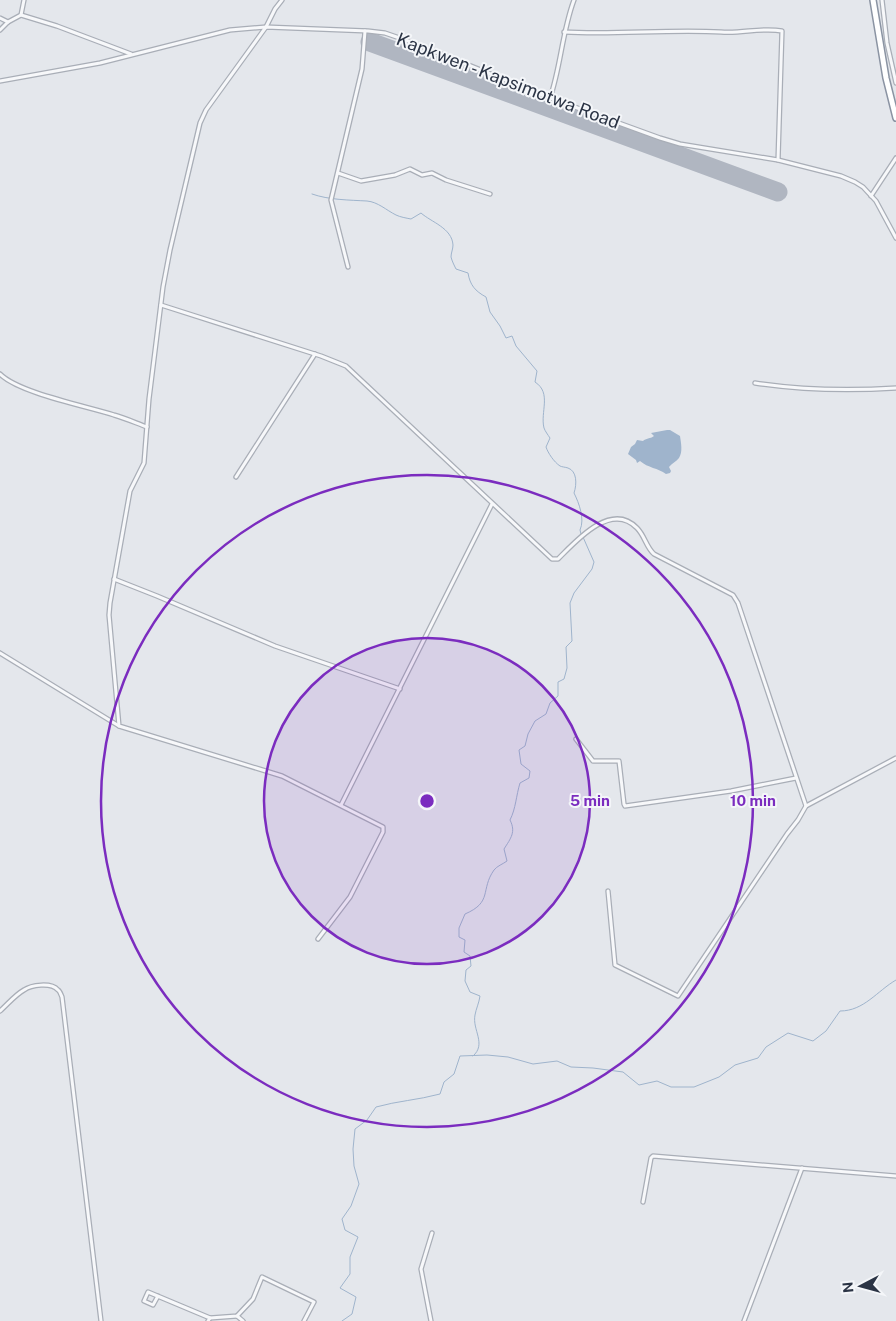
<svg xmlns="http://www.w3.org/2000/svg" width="896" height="1321" font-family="'Public Sans',sans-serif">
  <rect width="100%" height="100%" fill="#e4e7ec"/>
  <path fill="#9fb4cc" d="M667,430H670L680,436C681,443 683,452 679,458C676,462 672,463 669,467L671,471L670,473L666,474C658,468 648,468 640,461L637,463L636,460L628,454L631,447L635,444L637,440L643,441C646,438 650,439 654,436L651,433Z"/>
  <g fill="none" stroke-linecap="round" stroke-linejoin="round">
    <g stroke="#9fb4cc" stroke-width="1">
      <path d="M312,194C329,200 349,200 367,201C378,202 386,210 396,215C400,217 406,218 411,219L421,213C431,222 452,228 453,245C453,249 451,253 451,257C452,261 454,265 456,269L468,273C470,285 475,291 486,297L490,312L500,326L506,338L512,336L516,346L537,371L535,382C552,393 540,412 544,428C545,431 548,435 550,438L546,447C548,453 554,462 560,466C562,467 565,467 568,468C577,471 577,484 574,493C579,503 585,519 580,530L581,534"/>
      <path d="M473,1056C487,1044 472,1030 475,1015C476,1009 479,1003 480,996L470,992L465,981L466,970L471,966L470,956L464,952L465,940L459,937V928L465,914C493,902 480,890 494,870C497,866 503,864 507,861L504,849C511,838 516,832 510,820C516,808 516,796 520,783L529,778L530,771L521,764L519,750L525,746L528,734L535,721L546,714L550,703L558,696V682L564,679L567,668L566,647L572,641L570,603L574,593L592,569L594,562L583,537"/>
      <path d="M342,1321L352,1314L356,1297L340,1288L350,1274V1257L358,1237L345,1230L342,1219L351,1206L359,1184L354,1166L353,1149L355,1129L367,1120L376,1107C397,1101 418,1100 440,1094L444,1082L454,1074L460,1056L487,1055L508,1057L533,1064L557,1061L571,1067L593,1068L623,1072L639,1085L657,1081L671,1087H694L719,1077L735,1065L758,1058L766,1047L788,1033L813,1041L826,1031L840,1011C864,1011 877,991 896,980"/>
    </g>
    <polyline stroke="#b0b6c1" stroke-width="19" points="370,42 778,192"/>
    <defs>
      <g id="minor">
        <polyline points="282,0 275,9 266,27 206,110 200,123 170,250 163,287 149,399 144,463 130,491 110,603 109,615 119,726 282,776 383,827 383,832 350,897 318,939"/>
        <polyline points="882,0 887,43 896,83"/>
        <polyline points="21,15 57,26 131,54"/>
        <polyline points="0,18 8,22"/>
        <polyline points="0,30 8,22 21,15 24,0"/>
        <path d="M564,32C616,35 668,29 721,32C741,34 762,27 782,31L778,160"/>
        <polyline points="0,81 100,63 230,30 266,27 368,31 385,33 414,43 550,98 660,138 680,144 778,160 841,176 855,182 863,187 876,201 896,238"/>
        <path d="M550,98C561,66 562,32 574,0"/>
        <polyline points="338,173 361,181 395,175 410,169 422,175 432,173 446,180 490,194"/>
        <polyline points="871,196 896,158"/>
        <polyline points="348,267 331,200 362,69 365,31"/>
        <path d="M161,305L321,356L346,366L552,559H558C576,541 611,501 637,528C645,536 646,547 654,554L733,595L738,603L806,806"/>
        <path d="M0,374C19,393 86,406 114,415C125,418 136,423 147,427"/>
        <path d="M755,383C801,390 849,391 896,388"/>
        <polyline points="236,477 315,354"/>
        <polyline points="114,579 157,596 275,646 400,689"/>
        <polyline points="0,653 119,726"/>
        <polyline points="576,739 593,761 619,761 624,804 625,806 731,791 796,778"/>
        <polyline points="341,805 492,504"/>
        <polyline points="608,891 615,965 678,996 787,834 798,820 806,806 896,758"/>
        <path d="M0,1011C8,1004 15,995 24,990C31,985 51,982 58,990C60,991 61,995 62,997L101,1321"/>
        <polyline points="643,1202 651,1158 653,1156 896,1176"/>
        <polyline points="158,1296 153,1305 144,1301 148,1292 210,1318 208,1321"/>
        <polyline points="237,1316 243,1321"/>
        <polyline points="210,1318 237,1316 253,1299 262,1277 314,1302 304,1321"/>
        <polyline points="431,1321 421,1269 432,1233"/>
        <polyline points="744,1321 802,1168"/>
      </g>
      <polyline id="highway" points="873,0 886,78 896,118"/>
    </defs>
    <use href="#minor" stroke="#a9aeb7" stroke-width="5.5"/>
    <use href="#highway" stroke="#8b94a3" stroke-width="8"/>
    <use href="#minor" stroke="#f7f8fa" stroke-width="3"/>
    <use href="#highway" stroke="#fff" stroke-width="5"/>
  </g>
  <circle cx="427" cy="801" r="163" fill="#7b2cbf" fill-opacity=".12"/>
  <g fill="none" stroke="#7b2cbf" stroke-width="2.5">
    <circle cx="427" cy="801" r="163"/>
    <circle cx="427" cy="801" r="326"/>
  </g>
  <g text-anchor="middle" stroke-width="4" stroke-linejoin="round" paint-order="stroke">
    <g font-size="18" fill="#2b3445" stroke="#f4f6f9">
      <text transform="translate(508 81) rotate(21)" y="6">Kapkwen - Kapsimotwa Road</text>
    </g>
  </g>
  <circle cx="427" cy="801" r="8" fill="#7b2cbf" stroke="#f4f6f9" stroke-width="2.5"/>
  <g font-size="15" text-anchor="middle" font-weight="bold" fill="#7b2cbf" stroke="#f4f6f9" stroke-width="4" stroke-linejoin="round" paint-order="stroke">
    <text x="590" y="806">5 min</text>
    <text x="753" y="806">10 min</text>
  </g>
  <g transform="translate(861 1286) rotate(264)" stroke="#f4f6f9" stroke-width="4" paint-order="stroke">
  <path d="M0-4L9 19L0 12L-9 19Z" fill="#2b3445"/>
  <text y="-8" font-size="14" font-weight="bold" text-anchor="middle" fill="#2b3445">N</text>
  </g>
</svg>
